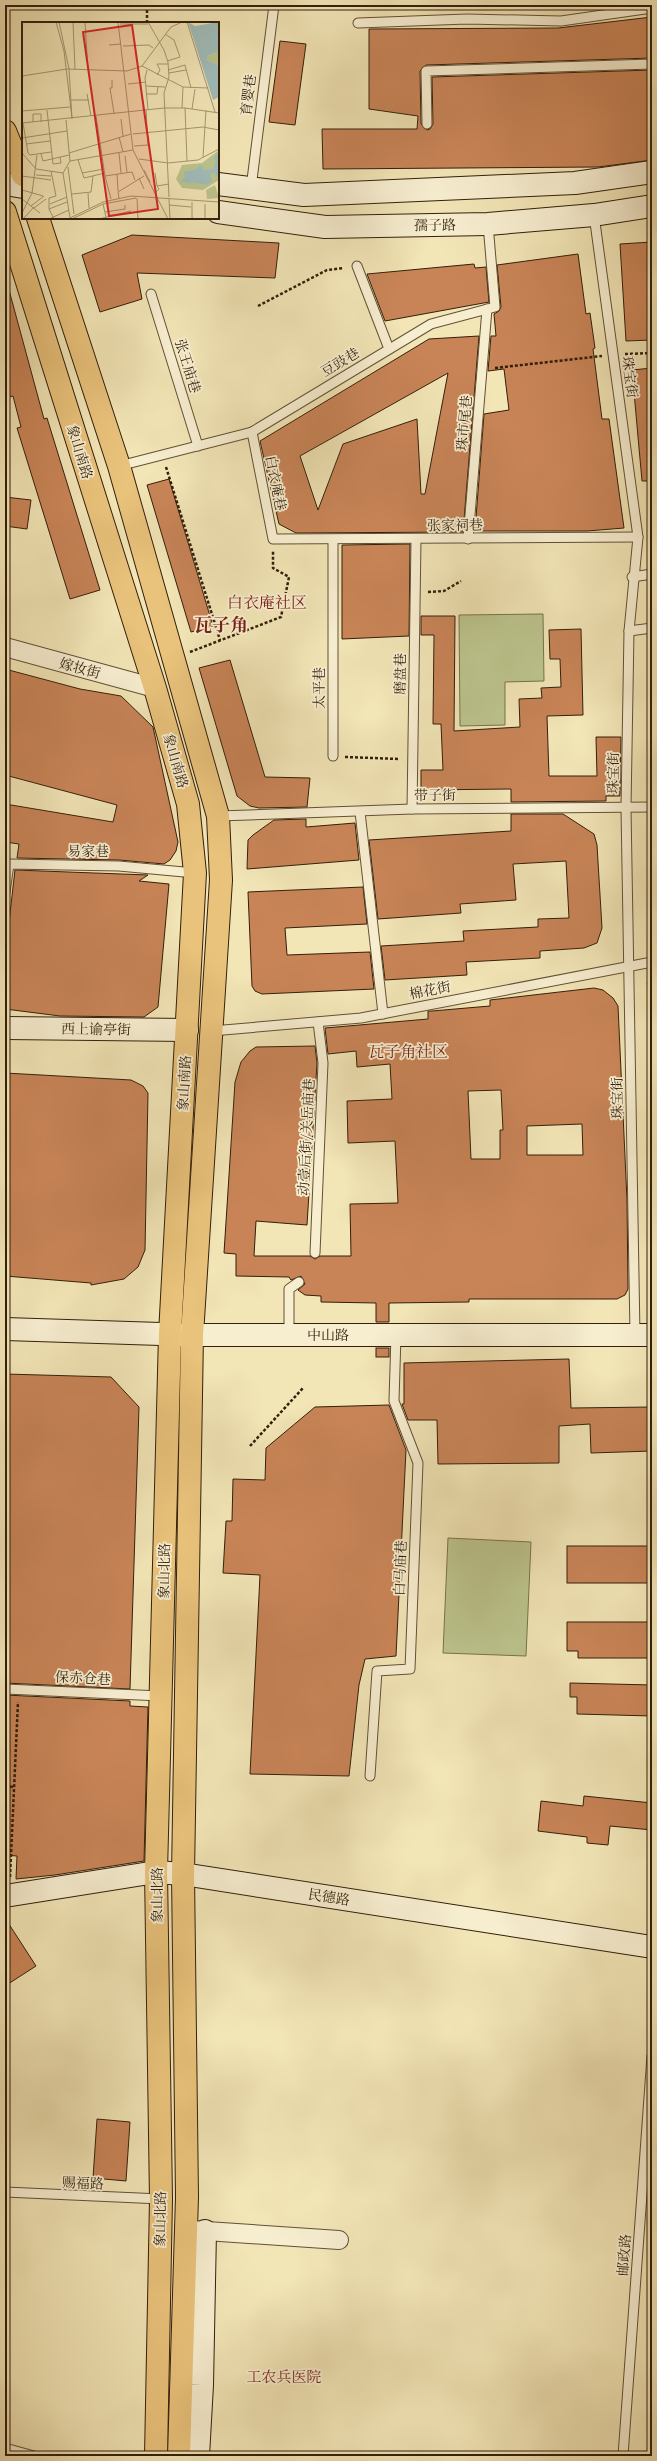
<svg xmlns="http://www.w3.org/2000/svg" width="657" height="2461" font-family="'Sorts Mill Goudy','Noto Serif SC',serif">
  <rect width="100%" height="100%" fill="#f2e5b6"/>
  <filter id="stains"><feTurbulence type="fractalNoise" baseFrequency=".005" numOctaves="4"/><feColorMatrix values="0 0 0 0 .2 0 0 0 0 .09 0 0 0 0 .02 0 0 0 .5 -.17"/></filter>
  <radialGradient id="worn" r=".72"><stop offset=".6" stop-color="#630" stop-opacity="0"/><stop offset="1" stop-color="#630" stop-opacity=".3"/></radialGradient>
  <g fill="#bcc48d" stroke="#78724c">
    <polygon points="543,614 544,681 505,682 505,725 460,726 459,615"/>
    <polygon points="448,1538 531,1542 526,1656 443,1653"/>
  </g>
  <g fill="#c88457" stroke="#331f0b" fill-rule="evenodd">
    <polygon points="652,17 652,58 426,65 420,71 421,124 427,130 430,129 433,124 432,77 652,70 652,160 598,167 323,169 322,129 417,129 418,116 369,109 369,29 558,28"/>
    <polygon points="280,41 306,44 295,125 269,122"/>
    <polygon points="132,235 279,243 275,278 137,273 142,299 100,312 82,255"/>
    <polygon points="652,242 652,340 626,341 620,244"/>
    <polygon points="578,254 586,314 590,313 595,348 593,349 602,419 609,419 624,528 587,531 475,531 484,414 509,410 504,369 488,371 491,336 496,336 494,314 499,311 501,307 497,265"/>
    <polygon points="474,264 475,268 486,267 489,302 385,321 367,274"/>
    <polygon points="9,290 44,419 47,418 100,590 70,599 17,428 21,427 13,396 5,398 5,291"/>
    <path d="M479,336L463,532L296,533L279,524L260,441L429,339ZM448,373L425,494H421L417,419L343,444L318,510L300,456Z"/>
    <polygon points="652,368 652,481 642,481 632,370"/>
    <polygon points="169,479 213,626 191,632 147,485"/>
    <polygon points="5,497 31,500 27,529 5,526"/>
    <polygon points="410,544 409,636 342,639 342,545"/>
    <polygon points="421,616 455,616 454,731 520,727 519,699 542,698 541,688 561,687 560,659 550,659 549,630 581,629 583,715 547,716 549,776 597,776 596,737 621,737 620,796 606,796 606,801 511,802 511,789 421,790 421,770 443,770 441,724 433,724 434,635 421,635"/>
    <polygon points="230,660 265,777 310,778 307,807 259,808 250,806 237,796 199,668"/>
    <polygon points="5,669 80,689 121,696 153,727 178,842 176,851 170,860 164,864 119,860 17,858 19,844 5,842 5,804 113,822 117,805 5,775"/>
    <polygon points="511,814 563,814 594,834 597,845 602,928 597,943 584,948 540,951 540,958 466,962 467,975 385,980 381,946 464,941 463,931 538,927 538,919 569,918 566,861 513,864 516,900 460,904 461,913 378,919 369,840 511,831"/>
    <polygon points="306,819 306,827 355,823 359,860 247,869 248,840 253,835 274,820"/>
    <polygon points="15,870 148,875 139,881 169,884 158,1007 144,1017 60,1016 5,1009 5,957"/>
    <polygon points="363,887 367,924 285,928 287,955 370,952 374,989 262,994 255,991 252,986 248,892"/>
    <path d="M594,988L603,990L613,998L618,1006L627,1200L628,1289L625,1295L617,1299H469V1302L389,1303V1322H376V1303L321,1302V1296L305,1295L298,1290L305,1284L301,1276L291,1280L289,1277L236,1276V1254L224,1253L235,1082L241,1062L250,1051L256,1047L315,1046L317,1063L307,1225L256,1221L254,1256H310L315,1259L320,1256H351L350,1204L398,1203L395,1141L348,1143L347,1101L392,1099L390,1064L357,1067L356,1051L328,1054L325,1028L428,1019V1011H432L490,1006V1000ZM501,1090L503,1130H500V1159H471L468,1091ZM582,1124L583,1155H527V1126Z"/>
    <polygon points="5,1073 131,1080 143,1086 148,1093 145,1250 138,1267 124,1279 91,1285 91,1283 5,1276"/>
    <rect x="376" y="1348" width="13" height="9"/>
    <polygon points="569,1359 571,1408 652,1407 652,1451 591,1453 590,1424 559,1426 559,1463 438,1464 437,1420 408,1420 402,1404 404,1404 404,1363"/>
    <polygon points="5,1374 111,1377 139,1407 130,1689 5,1683"/>
    <polygon points="389,1405 406,1450 396,1656 365,1659 359,1685 349,1776 250,1774 260,1575 223,1573 226,1521 232,1521 233,1479 265,1480 266,1448 315,1407"/>
    <rect x="567" y="1546" width="85" height="37"/>
    <polygon points="567,1622 652,1622 652,1658 578,1658 578,1651 567,1651"/>
    <polygon points="570,1683 652,1685 652,1716 577,1714 577,1697 570,1697"/>
    <polygon points="5,1695 130,1701 130,1706 148,1707 144,1861 55,1875 16,1879 17,1856 5,1855"/>
    <polygon points="584,1796 652,1803 652,1830 610,1826 608,1845 587,1843 587,1837 538,1831 541,1801 583,1806"/>
    <polygon points="5,1918 36,1966 5,1986"/>
    <polygon points="97,2119 130,2122 126,2181 93,2178"/>
  </g>
  <g fill="none" stroke-linecap="round" stroke-linejoin="round">
    <defs>
      <g id="lane">
        <polyline points="358,23 467,19 561,21 652,8"/>
        <polyline points="427,124 426,71 652,64"/>
        <polyline points="251,188 274,5"/>
        <polyline points="594,215 638,537 629,631 626,808 635,1335"/>
        <polyline points="357,266 389,349"/>
        <polyline points="151,294 198,446"/>
        <polyline points="252,432 273,539 638,537"/>
        <polyline points="119,466 252,432 431,324 495,307 488,224"/>
        <polyline points="468,539 487,309"/>
        <polyline points="333,540 333,756"/>
        <polyline points="632,577 652,574"/>
        <polyline points="629,631 652,628"/>
        <polyline points="412,809 416,540"/>
        <polyline points="360,812 383,1014"/>
        <polyline points="218,816 412,809 652,807"/>
        <polyline points="5,892 9,864 119,866 195,873"/>
        <polyline points="212,1031 361,1018 652,962"/>
        <polyline points="315,1253 323,1063 318,1022"/>
        <polyline points="289,1335 289,1289 299,1282"/>
        <polyline points="5,1689 161,1696"/>
        <polyline points="370,1776 377,1671 410,1669 418,1463 394,1401 396,1335"/>
        <polyline points="5,2192 161,2199"/>
        <polyline points="5,2448 34,2456"/>
        <polyline points="623,2456 652,2056"/>
      </g>
      <g id="street">
        <polyline points="5,647 155,688"/>
        <polyline points="191,2230 339,2240"/>
      </g>
      <g id="secondary">
        <polyline points="5,184 23,187"/>
        <polyline points="218,184 304,195 575,183 652,172"/>
        <polyline points="218,212 325,227 488,224 594,215 652,206"/>
        <polyline points="5,1028 187,1030"/>
        <polyline points="5,1329 192,1335 652,1335"/>
        <polyline points="5,1896 156,1872 183,1874 652,1947"/>
        <polyline points="198,2456 202,2385 205,2231"/>
      </g>
      <g id="primary">
        <polyline points="5,131 23,175"/>
        <polyline points="5,212 155,688 188,804 195,873 170,1334 156,1872 161,2199 156,2456"/>
        <polyline points="38,218 119,466 218,816 221,880 192,1335 183,1874 187,2197 179,2456"/>
      </g>
    </defs>
    <use href="#lane" stroke="#635036" stroke-width="11"/>
    <use href="#street" stroke="#635036" stroke-width="20"/>
    <use href="#secondary" stroke="#331f0b" stroke-width="24"/>
    <use href="#primary" stroke="#331f0b" stroke-width="24"/>
    <g stroke="#331f0b" stroke-width="2.5" stroke-dasharray="3 2" stroke-linecap="butt">
      <polyline points="147,23 147,5"/>
      <polyline points="258,306 327,270 344,268"/>
      <polyline points="625,354 652,353"/>
      <polyline points="495,368 602,356"/>
      <polyline points="166,467 220,640"/>
      <polyline points="428,592 444,591 461,581"/>
      <polyline points="190,652 281,617 289,577 273,568 273,551"/>
      <polyline points="345,757 400,759"/>
      <polyline points="652,980 648,981 652,1129"/>
      <polyline points="250,1446 303,1388"/>
      <polyline points="5,1786 14,1787"/>
      <polyline points="10,1877 18,1702"/>
    </g>
    <use href="#lane" stroke="#f7eed0" stroke-width="9"/>
    <use href="#street" stroke="#f7eed0" stroke-width="18"/>
    <use href="#secondary" stroke="#f7eed0" stroke-width="22"/>
    <use href="#primary" stroke="#e9c27b" stroke-width="22"/>
  </g>
  <g text-anchor="middle" stroke-width="3.5" stroke-linejoin="round" paint-order="stroke">
    <g font-size="14" fill="#331f0b" stroke="#f7eed0">
      <text transform="translate(248 95) rotate(-83)" y="5">育婴巷</text>
      <text transform="translate(435 225) rotate(-1)" y="5">孺子路</text>
      <text transform="translate(340 362) rotate(-31)" y="5">豆豉巷</text>
      <text transform="translate(188 366) rotate(73)" y="5">张王庙巷</text>
      <text transform="translate(630 377) rotate(82)" y="5">珠宝街</text>
      <text transform="translate(464 423) rotate(-85)" y="5">珠市尾巷</text>
      <text transform="translate(80 452) rotate(73)" y="5">象山南路</text>
      <text transform="translate(276 483) rotate(79)" y="5">白衣庵巷</text>
      <text transform="translate(455 525) rotate(-1)" y="5">张家祠巷</text>
      <text transform="translate(80 668) rotate(15)" y="5">嫁妆街</text>
      <text transform="translate(400 674) rotate(-89)" y="5">磨盘巷</text>
      <text transform="translate(319 688) rotate(-90)" y="5">太平巷</text>
      <text transform="translate(176 761) rotate(74)" y="5">象山南路</text>
      <text transform="translate(613 773) rotate(-89)" y="5">珠宝街</text>
      <text transform="translate(435 795) rotate(-1)" y="5">带子街</text>
      <text transform="translate(88 851) rotate(1)" y="5">易家巷</text>
      <text transform="translate(430 990) rotate(-11)" y="5">棉花街</text>
      <text transform="translate(96 1029) rotate(1)" y="5">西上谕亭街</text>
      <text transform="translate(184 1083) rotate(-87)" y="5">象山南路</text>
      <text transform="translate(617 1098) rotate(-91)" y="5">珠宝街</text>
      <text transform="translate(306 1137) rotate(-87)" y="5">动壹后街/关岳庙巷</text>
      <text x="328" y="1340">中山路</text>
      <text transform="translate(400 1568) rotate(-88)" y="5">白马庙巷</text>
      <text transform="translate(164 1571) rotate(-89)" y="5">象山北路</text>
      <text transform="translate(83 1678) rotate(3)" y="5">保赤仓巷</text>
      <text transform="translate(157 1895) rotate(-90)" y="5">象山北路</text>
      <text transform="translate(329 1897) rotate(9)" y="5">民德路</text>
      <text transform="translate(83 2183) rotate(2)" y="5">赐福路</text>
      <text transform="translate(160 2219) rotate(-89)" y="5">象山北路</text>
      <text transform="translate(624 2255) rotate(-86)" y="5">邮政路</text>
    </g>
    <g font-size="15" fill="#7a1f14" stroke="#f7eed0">
      <text x="284" y="2382">工农兵医院</text>
    </g>
    <g font-size="16" fill="#7a1f14" stroke="#f7eed0">
      <text x="267" y="608">白衣庵社区</text>
      <text x="408" y="1057">瓦子角社区</text>
    </g>
    <g font-size="18" font-weight="bold" fill="#7a1f14" stroke="#f7eed0">
      <text x="221" y="631">瓦子角</text>
    </g>
  </g>
  <g transform="translate(22 22)">
    <rect width="197" height="197" fill="#f2e5b6"/>
    <path d="M197,30V47L195,42L185,38V34ZM197,128V158L181,168L160,166L154,157L160,143L180,141ZM193,163L197,176L185,177L184,168Z" fill="#bcc48d"/>
    <path d="M166,0L173,4L197,0V30L185,34V38L195,42L197,47V75L191,78ZM197,131V154L193,155L194,152L192,151L188,152L190,160L184,163L169,160V162L159,159L163,155L162,150L175,147L177,143L181,144V148L191,147L194,140L192,135Z" fill="#a0bcb9"/>
    <path fill="none" stroke="#a69672" stroke-width="1" d="M34,0L42,29L50,96M37,0L47,47L50,97M51,0L53,47M63,0L66,48M96,0L111,128L146,197M126,0L142,28L146,40L147,55L142,71L147,175M165,0L193,90M98,2H126M143,12L152,18L158,35L145,39M87,23L99,22M101,24L127,23L131,26M120,44L161,65L186,66M125,48L123,56L126,87M146,48L163,43L169,66M147,51L164,48M135,53L138,48L135,42H146M0,54L45,47L105,49L120,44L149,5L160,0M90,58V66H88L92,91M106,62L124,60M124,64L143,65M65,72L69,94M125,72H135L136,64M49,78H67M160,86L161,65M163,86L165,139M170,87L173,67M25,88L31,142L39,141L38,135M0,89L48,85M74,94L83,154L89,177M99,97L101,114M11,100V92H19V100M0,101L142,86H163L197,91M1,101L6,131L8,133L29,130M111,112L181,105L197,108M97,115L101,130M0,116L45,109M4,122L28,119M112,124L126,123L124,87M0,131L14,147L41,151L48,196M47,131L109,112M97,131L99,151M19,132L21,139L47,133M103,134L105,150M181,135L184,88M117,137L146,141L176,138L197,127M56,138L62,156L83,151M48,139L111,128M46,145L52,192M122,148L128,160M29,149L34,174L27,176V187L32,197M41,151L48,139L44,98M60,151L82,147M133,151L135,164M95,152L96,169M14,153L29,154M0,154L29,158M83,154L110,150L113,158M117,156L122,167M0,168L21,174M66,171L67,186M133,171L137,167L135,164L147,162M50,172L69,170L71,154M97,176L96,170L122,154M115,176L116,197M0,177L18,191M147,177L148,197M170,180V196L174,197M28,182L45,175M81,182L84,195M147,183L169,185M9,184L22,174M12,186L24,177M27,187L45,180M83,190L103,187V183M0,191L10,171L15,133M1,197L12,185M27,197L47,188M46,197L81,180L109,174L197,180M50,197L81,182L114,176M77,197L109,189M183,197V182"/>
    <path fill="#d62828" fill-opacity="0.15" stroke="#d62828" stroke-width="2" d="M110,3L136,187L87,194L61,10Z"/>
    <rect width="197" height="197" fill="none" stroke="#331f0b" stroke-width="2"/>
  </g>
  <rect width="657" height="2461" fill="none" stroke="#f2e5b6" stroke-width="20"/>
  <rect x="6" y="6" width="645" height="2449" fill="none" stroke="#331f0b" stroke-width="2"/>
  <rect x="10" y="10" width="637" height="2441" fill="none" stroke="#331f0b"/>
  <rect width="100%" height="100%" filter="url(#stains)"/>
  <rect width="100%" height="100%" fill="url(#worn)"/>
</svg>
